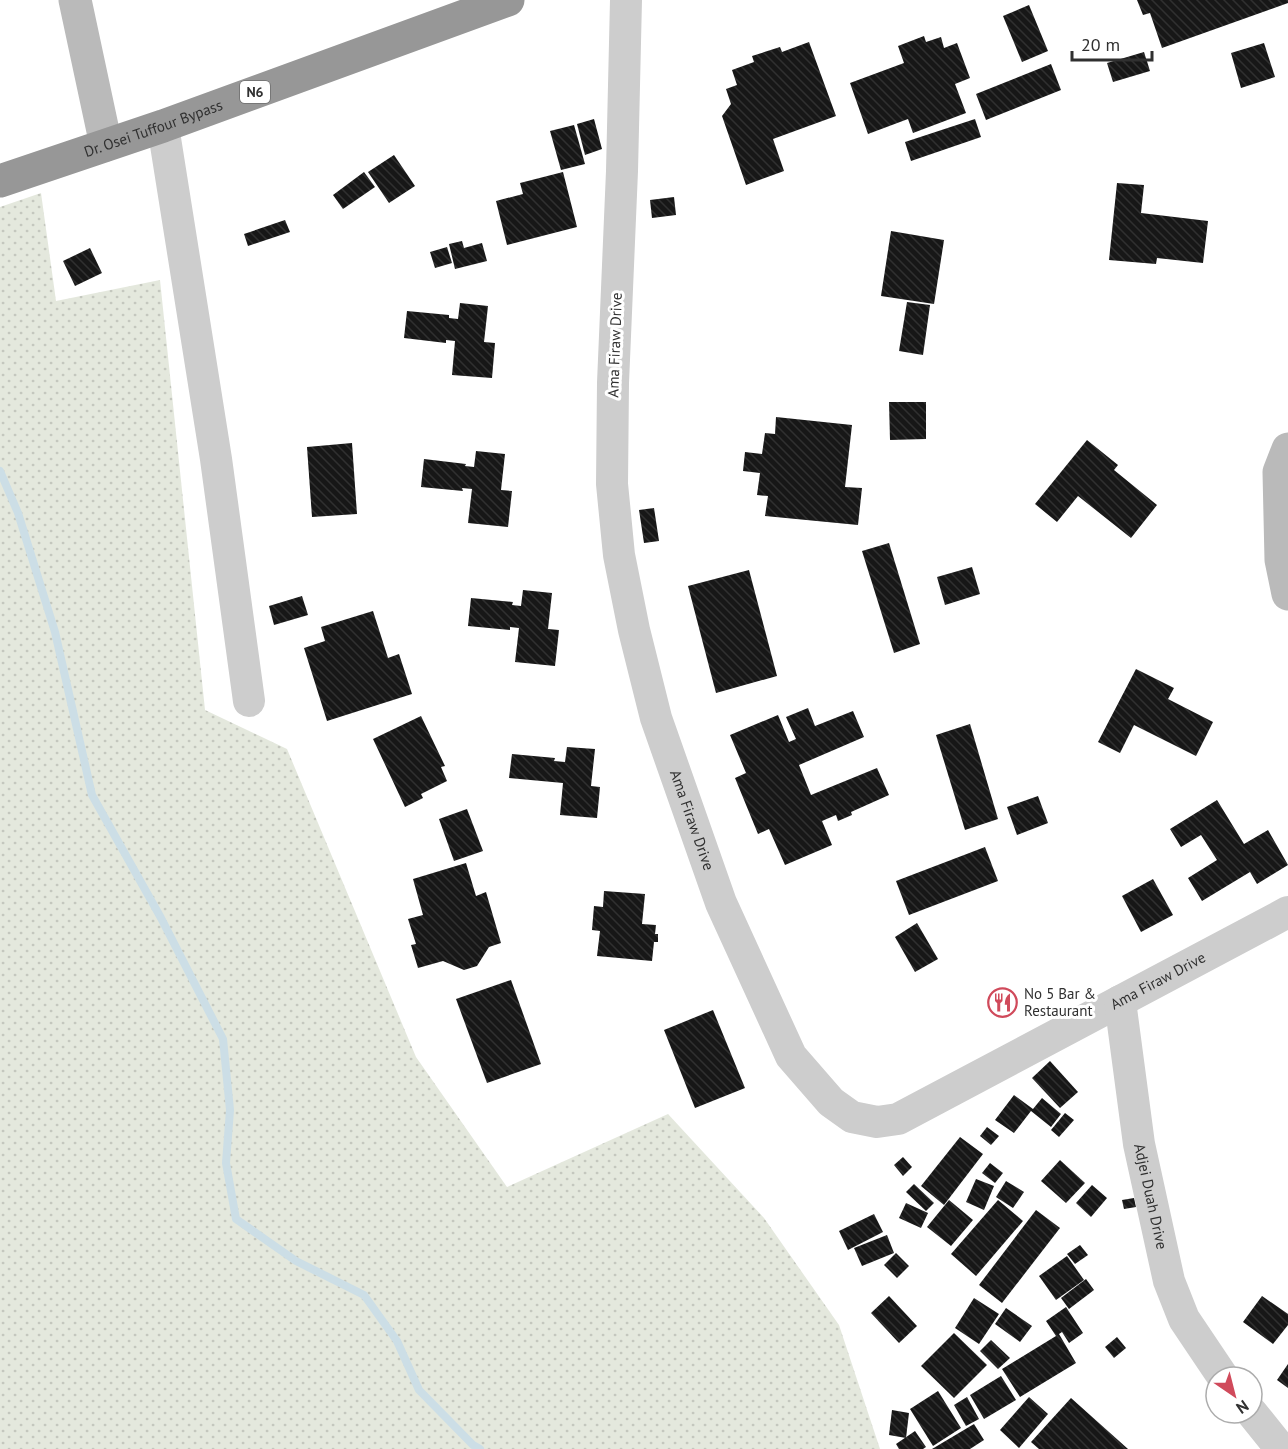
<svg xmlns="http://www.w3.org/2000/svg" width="1288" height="1449" font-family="'PT Sans',sans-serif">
  <defs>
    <pattern id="grass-dots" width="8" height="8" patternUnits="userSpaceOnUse" patternTransform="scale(1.5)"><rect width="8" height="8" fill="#e4e8dd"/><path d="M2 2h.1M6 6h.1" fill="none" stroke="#c4c7be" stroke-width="1.8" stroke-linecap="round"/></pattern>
    <pattern id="building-back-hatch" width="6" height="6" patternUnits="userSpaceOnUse" patternTransform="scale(1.5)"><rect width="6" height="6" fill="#171717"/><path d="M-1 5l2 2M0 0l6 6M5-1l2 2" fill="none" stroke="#303030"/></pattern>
  </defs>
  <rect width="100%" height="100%" fill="#fff"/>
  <polygon fill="url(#grass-dots)" points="41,193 56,301 160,280 205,710 287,749 416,1057 507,1187 668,1114 764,1218 839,1325 880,1449 0,1449 0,207"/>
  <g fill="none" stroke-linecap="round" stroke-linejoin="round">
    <polyline stroke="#ccdee6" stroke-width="8" points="0,471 18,513 55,632 92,795 161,918 223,1039 230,1110 226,1163 236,1219 296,1261 364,1295 397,1341 419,1390 473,1445 480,1449"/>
  </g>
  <g fill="url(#building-back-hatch)">
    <polygon points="1137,0 1288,0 1288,3 1162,48 1150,13 1143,15"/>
    <polygon points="1029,5 1048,51 1022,62 1003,16"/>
    <polygon points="924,36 926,42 941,37 944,48 957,43 970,78 955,84 966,113 913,133 908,119 868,134 850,83 904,63 898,46"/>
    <polygon points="809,42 836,116 773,139 784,171 746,185 722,116 731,104 726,89 737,85 732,70 754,62 752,56 780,47 782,52"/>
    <polygon points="1264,43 1275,77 1241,88 1231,53"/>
    <polygon points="1144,52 1150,71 1113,82 1107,63"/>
    <polygon points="1051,64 1061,90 986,120 976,94"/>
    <polygon points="594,119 602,149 585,155 577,124"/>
    <polygon points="975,119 981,137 911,161 905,142"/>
    <polygon points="574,125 585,164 561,170 550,131"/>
    <polygon points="394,155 415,186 389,203 368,172"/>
    <polygon points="364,172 375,187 343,209 333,195"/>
    <polygon points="563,172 577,227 507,245 496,201 523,194 520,183"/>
    <polygon points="1117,183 1144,185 1141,213 1208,221 1203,263 1157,258 1156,264 1109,260"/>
    <polygon points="674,197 676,215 652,218 650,200"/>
    <polygon points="285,220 290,232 248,246 244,234"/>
    <polygon points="891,231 944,240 934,304 881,296"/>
    <polygon points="462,241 464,248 482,243 487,261 455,269 449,244"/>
    <polygon points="447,247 452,263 435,268 430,252"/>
    <polygon points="90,248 102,273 75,286 63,261"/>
    <polygon points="907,302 930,305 923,355 899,351"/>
    <polygon points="460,303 488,306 484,342 495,343 492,378 452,375 455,341 446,340 446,343 404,338 407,311 449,315 449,318 458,319"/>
    <polygon points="889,402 926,402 926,439 890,440"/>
    <polygon points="776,417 852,425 845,487 862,488 858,525 765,516 768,496 757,495 760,473 743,471 745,452 762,454 765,433 775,434"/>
    <polygon points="1087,440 1118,465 1114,470 1157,505 1131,538 1078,496 1057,522 1035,504"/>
    <polygon points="352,443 357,514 312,517 307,447"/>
    <polygon points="476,451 505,454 501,490 512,491 508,527 468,523 472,489 462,488 463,491 421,487 424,459 466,464 465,466 474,467"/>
    <polygon points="654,508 659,541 644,543 639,510"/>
    <polygon points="889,543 920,644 894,653 862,551"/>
    <polygon points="972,567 980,594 945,605 937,577"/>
    <polygon points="749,570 777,676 716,693 688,586"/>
    <polygon points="523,590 552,593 548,629 559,630 555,666 515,662 519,628 510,627 510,630 468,626 471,598 513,602 512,605 521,606"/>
    <polygon points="302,596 308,615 274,625 269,606"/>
    <polygon points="373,611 388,658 399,654 412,694 327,721 304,648 325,641 321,627"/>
    <polygon points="1136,669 1174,688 1168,699 1213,722 1196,756 1134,725 1120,753 1098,742"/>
    <polygon points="808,708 815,726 853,711 864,737 799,765 811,795 877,768 889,795 851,812 852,815 838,821 836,815 822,821 832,845 785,865 769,829 758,834 735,778 746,773 730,735 778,715 789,742 796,739 786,717"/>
    <polygon points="421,716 445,766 441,767 447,781 421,794 423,798 405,807 373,739"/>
    <polygon points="970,724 998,819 965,830 936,735"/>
    <polygon points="567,747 595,749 591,786 600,787 597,818 560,815 563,783 509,778 512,754 555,758 554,761 565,762"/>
    <polygon points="1038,796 1048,823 1017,835 1007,807"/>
    <polygon points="1217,800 1244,844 1268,830 1288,865 1257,884 1250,872 1202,901 1188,878 1217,860 1201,835 1181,847 1170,829"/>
    <polygon points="467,809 483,851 454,861 439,819"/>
    <polygon points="985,847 998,881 909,915 896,881"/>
    <polygon points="466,863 476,896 486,892 501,943 489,947 477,966 464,970 443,961 418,968 411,945 416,944 408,919 423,915 413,879"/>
    <polygon points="1153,879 1173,915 1141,932 1122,896"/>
    <polygon points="604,891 645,894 642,924 656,925 655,934 658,934 658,942 654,942 652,961 597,956 600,931 592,930 594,906 603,907"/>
    <polygon points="917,923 938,959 915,972 895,937"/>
    <polygon points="511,980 541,1064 487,1083 456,999"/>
    <polygon points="713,1010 745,1088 695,1108 664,1030"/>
    <polygon points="1050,1061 1078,1092 1060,1108 1032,1078"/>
    <polygon points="1014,1095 1033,1109 1042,1098 1061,1114 1051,1127 1031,1111 1014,1133 995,1120"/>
    <polygon points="1065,1113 1074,1120 1059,1137 1051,1130"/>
    <polygon points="987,1127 999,1136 991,1145 980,1136"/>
    <polygon points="960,1137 983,1154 944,1205 921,1186"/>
    <polygon points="903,1157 912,1167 903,1176 894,1165"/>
    <polygon points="1060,1160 1085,1183 1066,1203 1041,1181"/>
    <polygon points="990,1163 1003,1173 995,1183 982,1173"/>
    <polygon points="976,1179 994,1186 984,1210 966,1202"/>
    <polygon points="1006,1181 1024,1192 1013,1208 996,1197"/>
    <polygon points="914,1184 934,1203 926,1211 906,1192"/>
    <polygon points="1092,1185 1107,1198 1091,1217 1076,1203"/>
    <polygon points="1134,1198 1136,1207 1124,1209 1122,1200"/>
    <polygon points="949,1200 973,1220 951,1246 927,1227"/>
    <polygon points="998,1200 1023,1221 976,1276 951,1254"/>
    <polygon points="906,1203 928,1213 921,1228 899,1218"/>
    <polygon points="1036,1210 1060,1228 1002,1303 979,1285"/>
    <polygon points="874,1214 883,1232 848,1250 839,1231"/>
    <polygon points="887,1235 894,1253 862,1266 854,1248"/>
    <polygon points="1080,1245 1088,1255 1075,1264 1067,1254"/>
    <polygon points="896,1253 909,1266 897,1278 884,1265"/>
    <polygon points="1067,1256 1084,1280 1056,1300 1039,1276"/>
    <polygon points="1086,1279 1094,1290 1069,1309 1061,1298"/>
    <polygon points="889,1296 917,1326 899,1343 871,1313"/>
    <polygon points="1262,1296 1288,1314 1288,1325 1273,1344 1243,1322"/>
    <polygon points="974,1298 999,1314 979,1344 955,1328"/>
    <polygon points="1066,1307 1083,1333 1069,1343 1062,1332 1059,1334 1076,1363 1020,1397 1002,1369 1056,1336 1046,1321"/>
    <polygon points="1006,1308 1032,1326 1020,1342 995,1324"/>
    <polygon points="954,1333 987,1365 954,1398 921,1366"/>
    <polygon points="1117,1337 1126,1348 1114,1358 1105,1347"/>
    <polygon points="991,1340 1010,1358 998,1369 980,1351"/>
    <polygon points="1288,1364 1288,1388 1277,1380"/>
    <polygon points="1001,1376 1016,1400 984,1419 970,1395"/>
    <polygon points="938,1391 961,1428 933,1446 910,1409"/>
    <polygon points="967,1397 979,1419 966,1426 954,1405"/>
    <polygon points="1029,1397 1048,1414 1019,1448 1000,1430"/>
    <polygon points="1071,1398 1128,1449 1039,1449 1031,1442"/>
    <polygon points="892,1410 909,1413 906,1438 889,1435"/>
    <polygon points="974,1424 984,1440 970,1449 932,1449"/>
    <polygon points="915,1431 926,1447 923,1449 899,1449 896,1444"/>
  </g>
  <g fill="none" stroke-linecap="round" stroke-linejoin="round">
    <g stroke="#cdcdcd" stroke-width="32">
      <path id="s1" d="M626,0L622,171L613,383L612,484L619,555L634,630L656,718L721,903L791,1056L831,1102L852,1117L877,1122L898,1119L1288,912"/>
      <polyline points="163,126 216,459 249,701"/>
      <path id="s2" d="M1120,1001L1139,1144L1169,1281L1184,1319L1223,1377"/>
      <polyline points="1252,1413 1281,1449"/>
    </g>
    <g stroke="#bababa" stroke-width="33">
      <polyline points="75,0 106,145"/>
      <polyline points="1288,449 1279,472 1281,560 1288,594"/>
    </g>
    <path stroke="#979797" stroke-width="33" id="s3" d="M0,181L163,126L508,0"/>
  </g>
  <defs>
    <symbol id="restaurant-ring" viewBox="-11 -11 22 22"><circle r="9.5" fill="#fff" stroke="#d04a5b" stroke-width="1.5"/><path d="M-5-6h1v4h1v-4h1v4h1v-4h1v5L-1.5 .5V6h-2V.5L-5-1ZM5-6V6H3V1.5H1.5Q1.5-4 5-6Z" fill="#d04a5b"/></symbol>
  </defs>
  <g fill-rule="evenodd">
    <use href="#restaurant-ring" x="986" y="986" width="33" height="33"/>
  </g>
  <g text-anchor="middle" stroke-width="6" stroke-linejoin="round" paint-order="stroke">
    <rect fill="#fff" stroke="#6e6e6e" stroke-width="1.5" x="240" y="81" width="30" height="22" rx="4.5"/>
    <g font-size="14" font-weight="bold" fill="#303030">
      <text x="255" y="97">N6</text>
    </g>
    <g font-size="15" fill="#303030" stroke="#fff">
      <text dy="5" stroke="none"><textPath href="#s3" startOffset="162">Dr. Osei Tuffour Bypass</textPath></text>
      <text transform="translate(615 345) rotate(-88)" y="5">Ama Firaw Drive</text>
      <text dy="5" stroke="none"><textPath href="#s1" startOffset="831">Ama Firaw Drive</textPath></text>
      <text dy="5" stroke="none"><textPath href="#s1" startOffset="1515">Ama Firaw Drive</textPath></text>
      <text dy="5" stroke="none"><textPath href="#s2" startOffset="198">Adjei Duah Drive</textPath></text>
    </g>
    <g font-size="15" fill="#303030" stroke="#fff" text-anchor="start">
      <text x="1024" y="999">No 5 Bar &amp;<tspan x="1024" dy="17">Restaurant</tspan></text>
    </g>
  </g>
  <g transform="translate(1234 1395) rotate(145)"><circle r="28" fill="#ffffff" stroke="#acacac" stroke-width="1.5"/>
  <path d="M0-4.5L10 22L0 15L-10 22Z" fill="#d04a5b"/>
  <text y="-9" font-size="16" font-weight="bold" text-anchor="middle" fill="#303030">N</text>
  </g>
  <path d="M1072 51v9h80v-9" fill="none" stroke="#303030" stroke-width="3"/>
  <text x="1081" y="51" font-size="18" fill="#303030" stroke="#ffffff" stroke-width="4.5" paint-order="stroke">20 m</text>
</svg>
